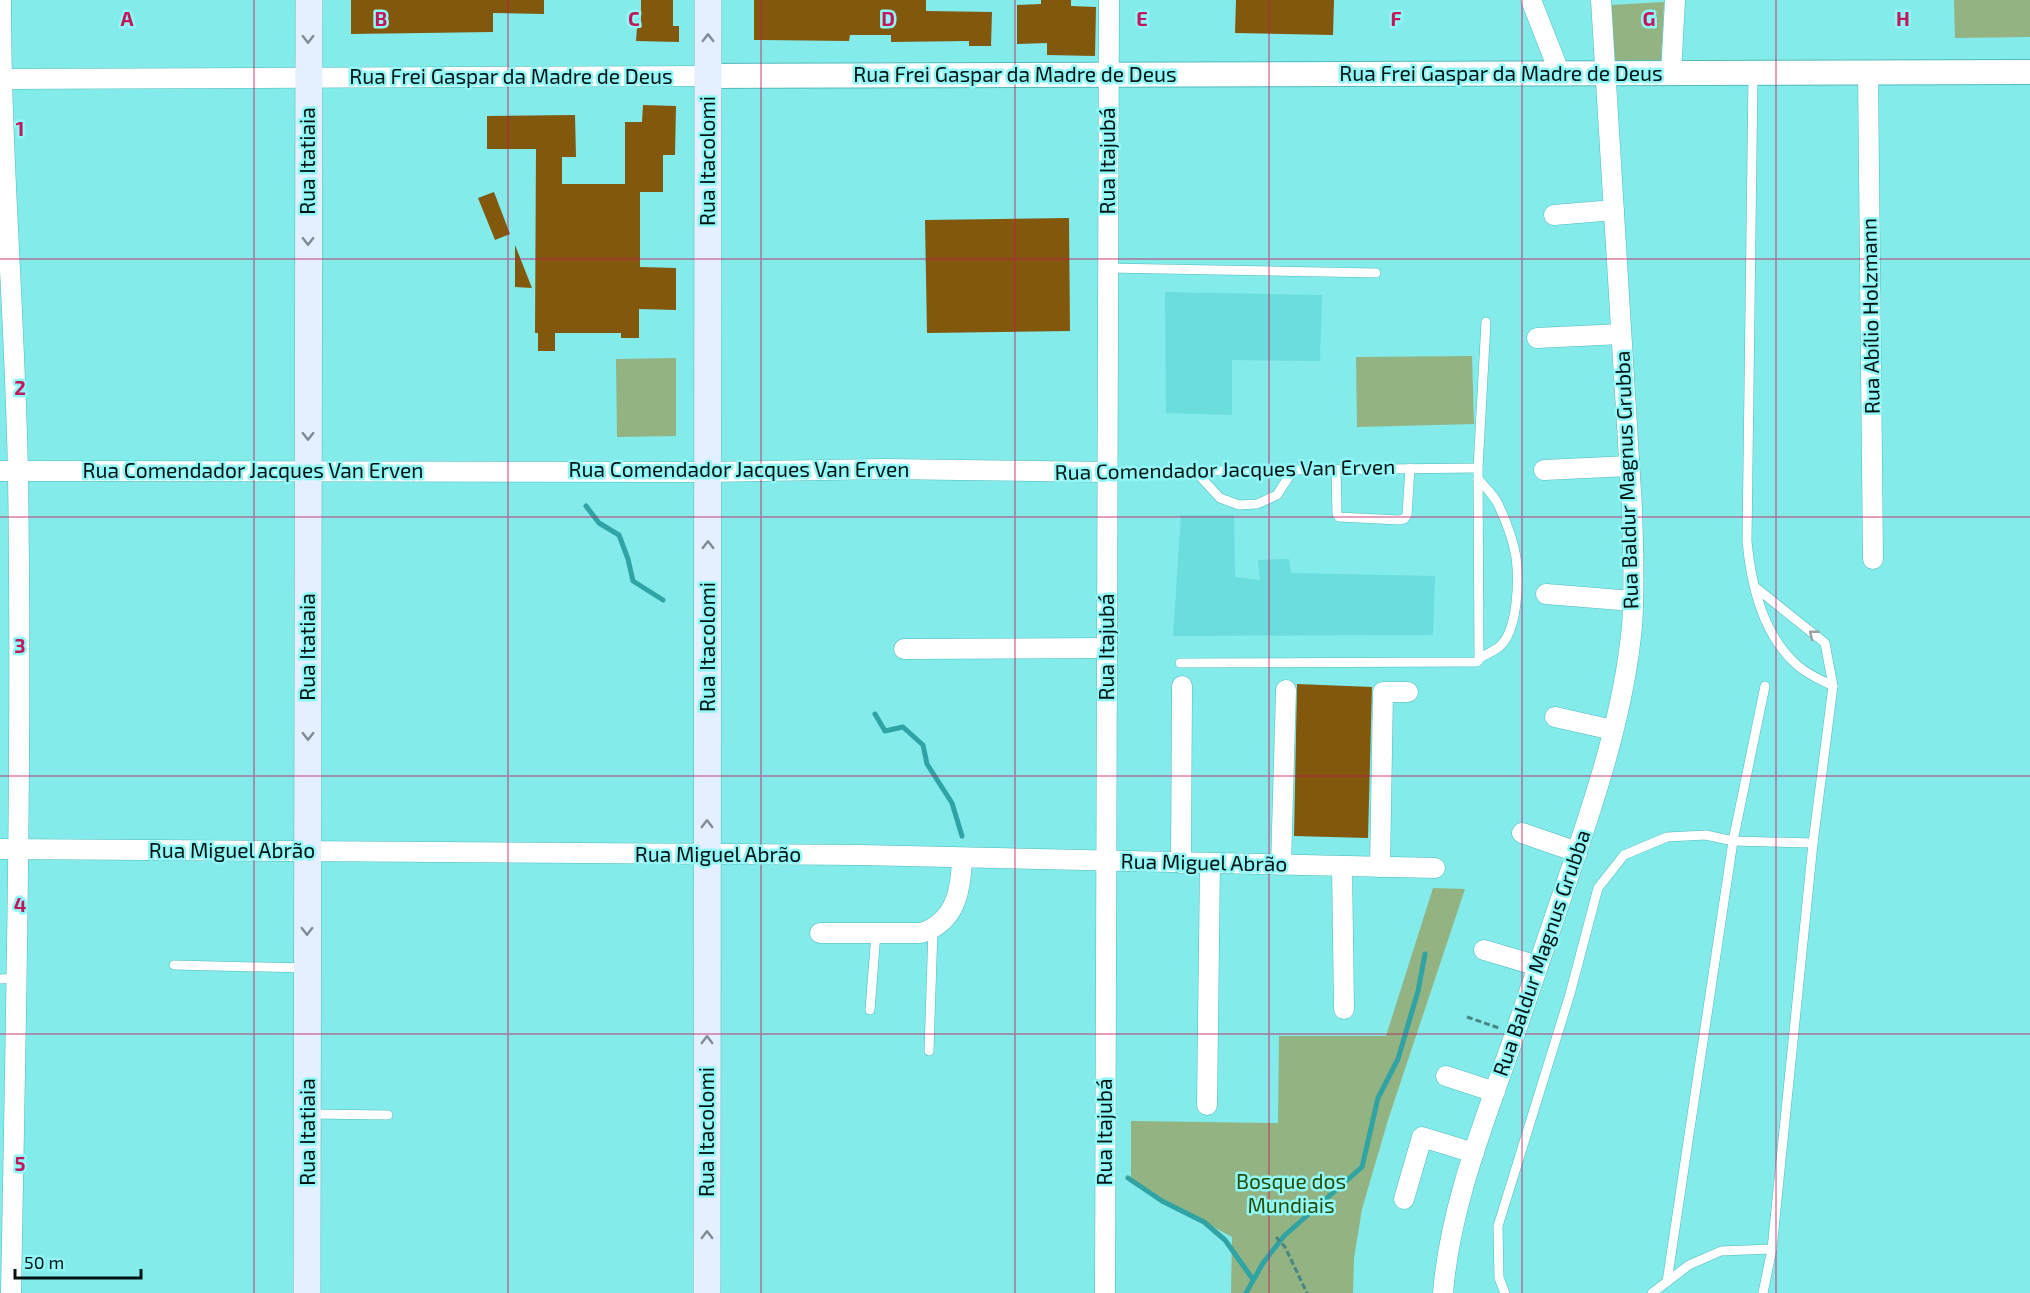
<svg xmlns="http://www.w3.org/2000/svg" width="2030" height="1293" font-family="'Exo 2',sans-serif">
  <rect width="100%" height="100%" fill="#83ebea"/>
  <g fill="#6bdddd">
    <polygon points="1165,292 1322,295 1320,361 1232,360 1232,415 1166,413"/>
    <polygon points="1181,515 1234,515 1235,577 1260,580 1258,560 1289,559 1291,573 1435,576 1433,635 1173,636"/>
  </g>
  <g fill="#93b382">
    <polygon points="1954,0 2030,0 2030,37 1955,38"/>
    <polygon points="1664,2 1661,62 1615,62 1611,5"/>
    <polygon points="1472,356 1474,424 1357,427 1356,357"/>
    <polygon points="676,358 676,436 617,437 616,359"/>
    <polygon points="1433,888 1465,889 1388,1120 1362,1209 1354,1258 1353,1293 1231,1293 1232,1237 1131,1183 1131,1121 1278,1123 1279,1036 1386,1036"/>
  </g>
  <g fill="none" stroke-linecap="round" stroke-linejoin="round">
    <g stroke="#30a4a4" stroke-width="5">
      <polyline points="586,506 599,523 619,535 628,559 633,581 663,600"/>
      <polyline points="875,714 885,731 903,727 923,745 927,764 952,803 962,836"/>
      <polyline points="1128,1178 1162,1201 1204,1222 1225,1240 1252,1278"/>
      <polyline points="1246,1293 1263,1263 1284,1236 1362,1167 1378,1098 1398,1059 1418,991 1425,954"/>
    </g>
  </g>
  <g fill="#82580d">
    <polygon points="351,0 544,0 544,14 493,13 493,32 351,34"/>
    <polygon points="641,0 673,0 673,26 679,26 679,42 636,41 637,28 641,28"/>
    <polygon points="754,0 926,0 926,11 992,12 991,46 969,46 969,41 891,42 891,35 850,35 849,41 754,40"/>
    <polygon points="1041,0 1071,0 1071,6 1096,7 1095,56 1047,55 1047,43 1017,44 1017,5 1041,4"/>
    <polygon points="1236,0 1334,0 1333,35 1235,33"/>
    <polygon points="643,105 676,106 675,155 663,155 663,192 640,192 640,267 676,268 676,310 639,309 639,338 621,338 621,333 555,333 555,351 538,351 538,333 535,333 536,149 487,149 487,116 575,115 576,157 562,157 562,184 625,184 625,122 642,122"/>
    <polygon points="494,192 510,234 495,240 478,198"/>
    <polygon points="1069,218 1070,331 927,333 925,220"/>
    <polygon points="515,245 532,288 515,287"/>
    <polygon points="1297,684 1372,687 1368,838 1294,836"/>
  </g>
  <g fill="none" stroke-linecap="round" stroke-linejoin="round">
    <defs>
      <g id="service">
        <path d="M1753,75L1747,541C1751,585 1763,635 1797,665C1808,675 1821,680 1833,686"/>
        <polyline points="1108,268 1376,273"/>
        <polyline points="1336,469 1337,514 1339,517 1399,520 1404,519 1407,515 1410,468"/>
        <polyline points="1195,471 1220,498 1239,505 1257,504 1277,495 1293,470"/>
        <polyline points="1107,472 1478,468"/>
        <path d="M1478,479C1485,487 1494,495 1498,504C1506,521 1513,539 1516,557C1519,580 1518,630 1500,646C1495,651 1486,654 1480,658"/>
        <polyline points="1755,587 1825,643 1833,686 1813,843 1772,1249 1763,1293"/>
        <polyline points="1180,663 1477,662 1479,660 1478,468 1486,322"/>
        <polyline points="174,965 305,968"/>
        <polyline points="0,979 17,978"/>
        <polyline points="870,1010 876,933"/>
        <polyline points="929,1051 933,929"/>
        <polyline points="310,1114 388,1115"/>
        <polyline points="1667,1282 1733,841 1765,686"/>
        <polyline points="1505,1293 1499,1278 1498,1226 1570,994 1598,888 1624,855 1667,837 1706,835 1733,841 1813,843"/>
        <polyline points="1652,1293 1689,1265 1721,1251 1772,1249"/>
      </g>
      <g id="minor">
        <path d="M1,0C1,158 15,316 18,474C22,747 16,1020 11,1293"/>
        <polyline points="1531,0 1560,74"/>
        <polyline points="1868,73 1873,559"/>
        <polyline points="1671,74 1675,0"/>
        <polyline points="0,79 708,76"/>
        <polyline points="1554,215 1614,210"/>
        <polyline points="1537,338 1621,334"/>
        <polyline points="1544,470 1629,466"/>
        <polyline points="0,471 708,472 884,469 1107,472"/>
        <polyline points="1546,594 1633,601"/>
        <polyline points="904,649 1107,648"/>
        <polyline points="1555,717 1613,730"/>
        <polyline points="1522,833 1577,852"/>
        <polyline points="0,849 860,855 1435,868"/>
        <polyline points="1181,863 1182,686"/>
        <polyline points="1281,865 1286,690"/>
        <polyline points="1342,866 1344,1009"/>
        <polyline points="1380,867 1383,692 1408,692"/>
        <path d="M820,933H921C956,922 961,890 962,858"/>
        <polyline points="1484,950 1538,966"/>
        <polyline points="1446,1076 1495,1092"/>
        <polyline points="1207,1105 1210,864"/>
        <polyline points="1404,1199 1422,1137 1474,1153"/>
        <polyline points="1105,1293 1109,0"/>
        <path d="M1443,1293C1450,1208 1482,1128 1510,1048C1529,993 1548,937 1567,881C1595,799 1624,713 1632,626C1635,587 1633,547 1632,508L1601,0"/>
      </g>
      <polyline id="tertiary" points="708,76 2030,72"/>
      <g id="secondary">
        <polyline points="307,1293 309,0"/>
        <polyline points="707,1293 708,0"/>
      </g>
    </defs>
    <use href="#service" stroke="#51bbbb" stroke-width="10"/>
    <use href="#minor" stroke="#51bbbb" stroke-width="21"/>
    <use href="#tertiary" stroke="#51bbbb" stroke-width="26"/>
    <use href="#secondary" stroke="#51bbbb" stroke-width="28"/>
    <g stroke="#468685" stroke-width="3" stroke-dasharray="6 3" stroke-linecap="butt">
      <polyline points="1467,1017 1499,1028"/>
      <polyline points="1276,1237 1285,1247 1307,1293"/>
    </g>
    <use href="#service" stroke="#fff" stroke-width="9"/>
    <use href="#minor" stroke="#fff" stroke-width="20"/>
    <use href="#tertiary" stroke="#fff" stroke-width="24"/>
    <use href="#secondary" stroke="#e4f0ff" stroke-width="27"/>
  </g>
  <defs><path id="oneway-chevron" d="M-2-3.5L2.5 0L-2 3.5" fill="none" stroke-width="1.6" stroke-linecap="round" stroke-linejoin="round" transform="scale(1.5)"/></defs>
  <g stroke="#7d8d95">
    <use href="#oneway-chevron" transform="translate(708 38) rotate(-90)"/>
    <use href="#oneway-chevron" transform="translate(308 39) rotate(90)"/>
    <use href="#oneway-chevron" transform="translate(308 241) rotate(90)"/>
    <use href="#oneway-chevron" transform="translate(308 436) rotate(90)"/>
    <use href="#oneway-chevron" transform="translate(708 545) rotate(-90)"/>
    <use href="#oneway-chevron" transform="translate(308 736) rotate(90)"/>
    <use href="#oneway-chevron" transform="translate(707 824) rotate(-90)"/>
    <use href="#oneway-chevron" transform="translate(307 931) rotate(90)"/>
    <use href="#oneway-chevron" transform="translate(707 1040) rotate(-90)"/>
    <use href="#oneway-chevron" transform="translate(707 1235) rotate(-90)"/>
  </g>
  <use stroke="#99a1a1" href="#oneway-chevron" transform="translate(1813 634) rotate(-141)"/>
  <path fill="none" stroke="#c2185b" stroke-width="1.5" stroke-opacity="0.55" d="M254,0V1293M508,0V1293M761,0V1293M1015,0V1293M1269,0V1293M1522,0V1293M1776,0V1293M0,259H2030M0,517H2030M0,776H2030M0,1034H2030"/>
  <g text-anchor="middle" stroke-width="5" stroke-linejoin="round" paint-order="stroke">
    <g font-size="21" fill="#001313" stroke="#91f8f7">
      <text x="1501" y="81">Rua Frei Gaspar da Madre de Deus</text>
      <text x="1015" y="82">Rua Frei Gaspar da Madre de Deus</text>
      <text x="511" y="84">Rua Frei Gaspar da Madre de Deus</text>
      <text transform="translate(308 161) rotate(-90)" y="7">Rua Itatiaia</text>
      <text transform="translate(708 161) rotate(-90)" y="7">Rua Itacolomi</text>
      <text transform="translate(1108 161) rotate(-90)" y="7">Rua Itajubá</text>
      <text transform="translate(1871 316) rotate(-91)" y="7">Rua Abílio Holzmann</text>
      <text x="739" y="477">Rua Comendador Jacques Van Erven</text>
      <text transform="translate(1225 470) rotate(-1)" y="7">Rua Comendador Jacques Van Erven</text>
      <text x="253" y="478">Rua Comendador Jacques Van Erven</text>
      <text transform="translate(1627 480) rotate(-92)" y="7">Rua Baldur Magnus Grubba</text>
      <text transform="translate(308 647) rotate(-90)" y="7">Rua Itatiaia</text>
      <text transform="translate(708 647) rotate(-90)" y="7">Rua Itacolomi</text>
      <text transform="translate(1107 647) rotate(-90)" y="7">Rua Itajubá</text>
      <text x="232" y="858">Rua Miguel Abrão</text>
      <text x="718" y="862">Rua Miguel Abrão</text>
      <text transform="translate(1204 863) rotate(1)" y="7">Rua Miguel Abrão</text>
      <text transform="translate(1542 953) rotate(-71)" y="7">Rua Baldur Magnus Grubba</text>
      <text transform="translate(308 1132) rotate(-90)" y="7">Rua Itatiaia</text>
      <text transform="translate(707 1132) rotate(-90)" y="7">Rua Itacolomi</text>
      <text transform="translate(1105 1132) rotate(-90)" y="7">Rua Itajubá</text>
    </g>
    <g font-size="21" fill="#254b06" stroke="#91f8f7">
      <text x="1291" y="1189">Bosque dos<tspan x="1291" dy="24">Mundiais</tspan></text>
    </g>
  </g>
  <g font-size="20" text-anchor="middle" font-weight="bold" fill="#c2185b" stroke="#91f8f7" stroke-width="5" stroke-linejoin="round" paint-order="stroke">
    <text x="127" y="26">A</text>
    <text x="381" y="26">B</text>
    <text x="634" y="26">C</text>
    <text x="888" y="26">D</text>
    <text x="1142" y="26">E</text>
    <text x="1396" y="26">F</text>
    <text x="1649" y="26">G</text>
    <text x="1903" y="26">H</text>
    <text x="20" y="136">1</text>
    <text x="20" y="395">2</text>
    <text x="20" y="653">3</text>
    <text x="20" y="912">4</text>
    <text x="20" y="1171">5</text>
  </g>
  <path d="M15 1269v9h126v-9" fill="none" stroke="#001313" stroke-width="3"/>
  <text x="24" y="1269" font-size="18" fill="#001313" stroke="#91f8f7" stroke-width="4.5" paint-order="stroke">50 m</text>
</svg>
